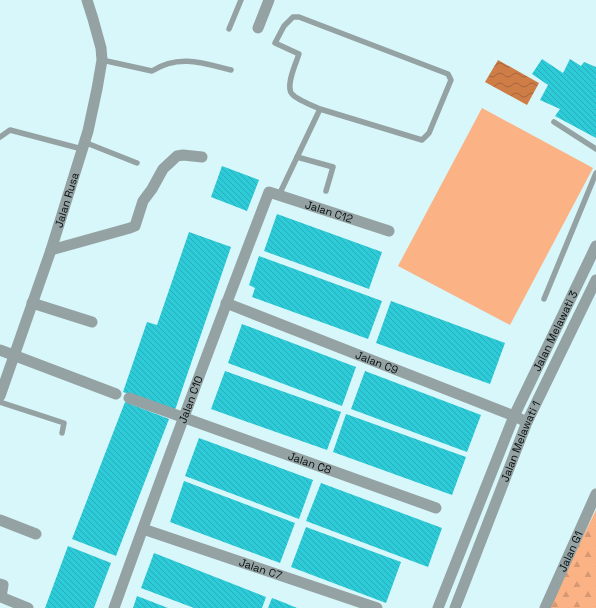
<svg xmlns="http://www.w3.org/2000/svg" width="596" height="608" font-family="'Space Grotesk',sans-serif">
  <defs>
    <pattern id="forest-firs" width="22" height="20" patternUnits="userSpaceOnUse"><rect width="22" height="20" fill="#fbb285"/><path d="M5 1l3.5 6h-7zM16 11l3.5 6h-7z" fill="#d69872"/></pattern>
    <pattern id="water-waves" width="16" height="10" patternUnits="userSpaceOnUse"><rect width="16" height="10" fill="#cf7d47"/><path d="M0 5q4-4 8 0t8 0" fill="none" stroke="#a6653a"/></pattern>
    <pattern id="building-back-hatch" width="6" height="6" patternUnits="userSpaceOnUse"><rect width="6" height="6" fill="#2dcad8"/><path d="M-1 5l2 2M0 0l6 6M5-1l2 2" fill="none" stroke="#27acb8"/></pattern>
  </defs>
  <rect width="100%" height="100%" fill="#d8f7fa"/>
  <polygon fill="url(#forest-firs)" points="596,510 596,608 548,608 594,514"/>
  <polygon fill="#fbb285" points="482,108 593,168 510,325 398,266"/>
  <polygon fill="url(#water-waves)" points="498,60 539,83 527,105 485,82"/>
  <g fill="url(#building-back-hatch)">
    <polygon points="542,59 563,73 570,59 581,66 584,62 596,67 596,138 555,116 560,109 540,100 548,85 532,74"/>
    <polygon points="222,166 259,180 247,211 211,197"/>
    <polygon points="277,214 382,252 369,289 264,251"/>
    <polygon points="189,232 231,247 175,410 123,392 147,322 157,325"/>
    <polygon points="259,256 382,301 368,339 252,297 255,288 249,285"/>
    <polygon points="391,301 505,343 490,384 376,343"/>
    <polygon points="242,324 356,367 342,406 228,363"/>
    <polygon points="225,371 341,412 327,450 211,409"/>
    <polygon points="365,371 481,415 467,452 351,409"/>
    <polygon points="125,402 169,419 116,556 72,539"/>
    <polygon points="346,414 466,457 452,495 333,452"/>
    <polygon points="199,438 313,480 299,519 185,476"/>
    <polygon points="184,481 295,523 280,563 170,522"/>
    <polygon points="321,483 442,528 428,567 306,521"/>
    <polygon points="306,527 401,562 386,603 291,567"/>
    <polygon points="68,546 111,563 94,608 45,608"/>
    <polygon points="154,553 266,597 262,608 194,608 141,588"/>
    <polygon points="137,596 168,608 133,608"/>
    <polygon points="272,598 285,603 297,608 268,608"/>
  </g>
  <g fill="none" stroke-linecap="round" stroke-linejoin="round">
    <g stroke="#95a2a3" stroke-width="5.5">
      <polyline points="229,29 241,0"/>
      <path d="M102,60L152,71C179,54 203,63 231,70"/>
      <polyline points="554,122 596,149"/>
      <polyline points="0,137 10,130 82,149"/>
      <polyline points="84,142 137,163"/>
      <polyline points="297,157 333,167 326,191"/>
      <path d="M279,195L320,109C313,106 296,99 292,94C285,86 296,63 299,54L275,43L284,26L293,17H299L448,74L451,80L429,133L422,140L320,109"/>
      <polyline points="544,299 596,173"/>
      <polyline points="0,402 64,423 62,433"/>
    </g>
    <g stroke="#95a2a3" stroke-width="11">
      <polyline points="258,28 269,0"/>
      <polyline points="51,250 130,228 135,226 143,201 152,189 163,169 177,156 183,155 202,157"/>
      <polyline points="32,303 92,322"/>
      <path id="s1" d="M226,303L514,416L527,422"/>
      <polyline points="0,350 116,394"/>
      <path id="s2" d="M0,396L51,250L88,131L97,89L102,60L101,48L93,19L87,0"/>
      <path id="s3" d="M129,398L436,508"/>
      <polyline points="0,520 36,534"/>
      <path id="s4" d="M143,529L377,608"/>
      <polyline points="0,584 3,585 1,597 28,608"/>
      <path id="s5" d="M114,608C164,469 216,330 269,192L389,231"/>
      <path id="s6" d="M545,608L596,494"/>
    </g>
    <g stroke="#95a2a3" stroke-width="11">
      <path id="s7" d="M438,608L514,416L596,246"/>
      <path id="s8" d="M455,608L527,422L596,280"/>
    </g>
  </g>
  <g text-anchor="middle" stroke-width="3" stroke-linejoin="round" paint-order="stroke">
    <g font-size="11" fill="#050e10" stroke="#d8f7fa">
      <text dy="4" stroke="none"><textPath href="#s2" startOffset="207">Jalan Rusa</textPath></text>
      <text dy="4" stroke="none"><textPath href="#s5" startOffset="507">Jalan C12</textPath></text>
      <text dy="4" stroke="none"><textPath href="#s7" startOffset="301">Jalan Melawati 3</textPath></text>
      <text dy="4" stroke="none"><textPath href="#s1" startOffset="162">Jalan C9</textPath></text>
      <text dy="4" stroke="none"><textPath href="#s5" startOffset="222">Jalan C10</textPath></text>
      <text dy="4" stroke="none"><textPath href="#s8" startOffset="179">Jalan Melawati 1</textPath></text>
      <text dy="4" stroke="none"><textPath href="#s3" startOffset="192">Jalan C8</textPath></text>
      <text dy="4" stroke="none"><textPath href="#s6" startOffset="62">Jalan G1</textPath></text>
      <text dy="4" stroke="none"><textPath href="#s4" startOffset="124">Jalan C7</textPath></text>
    </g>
  </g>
</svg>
